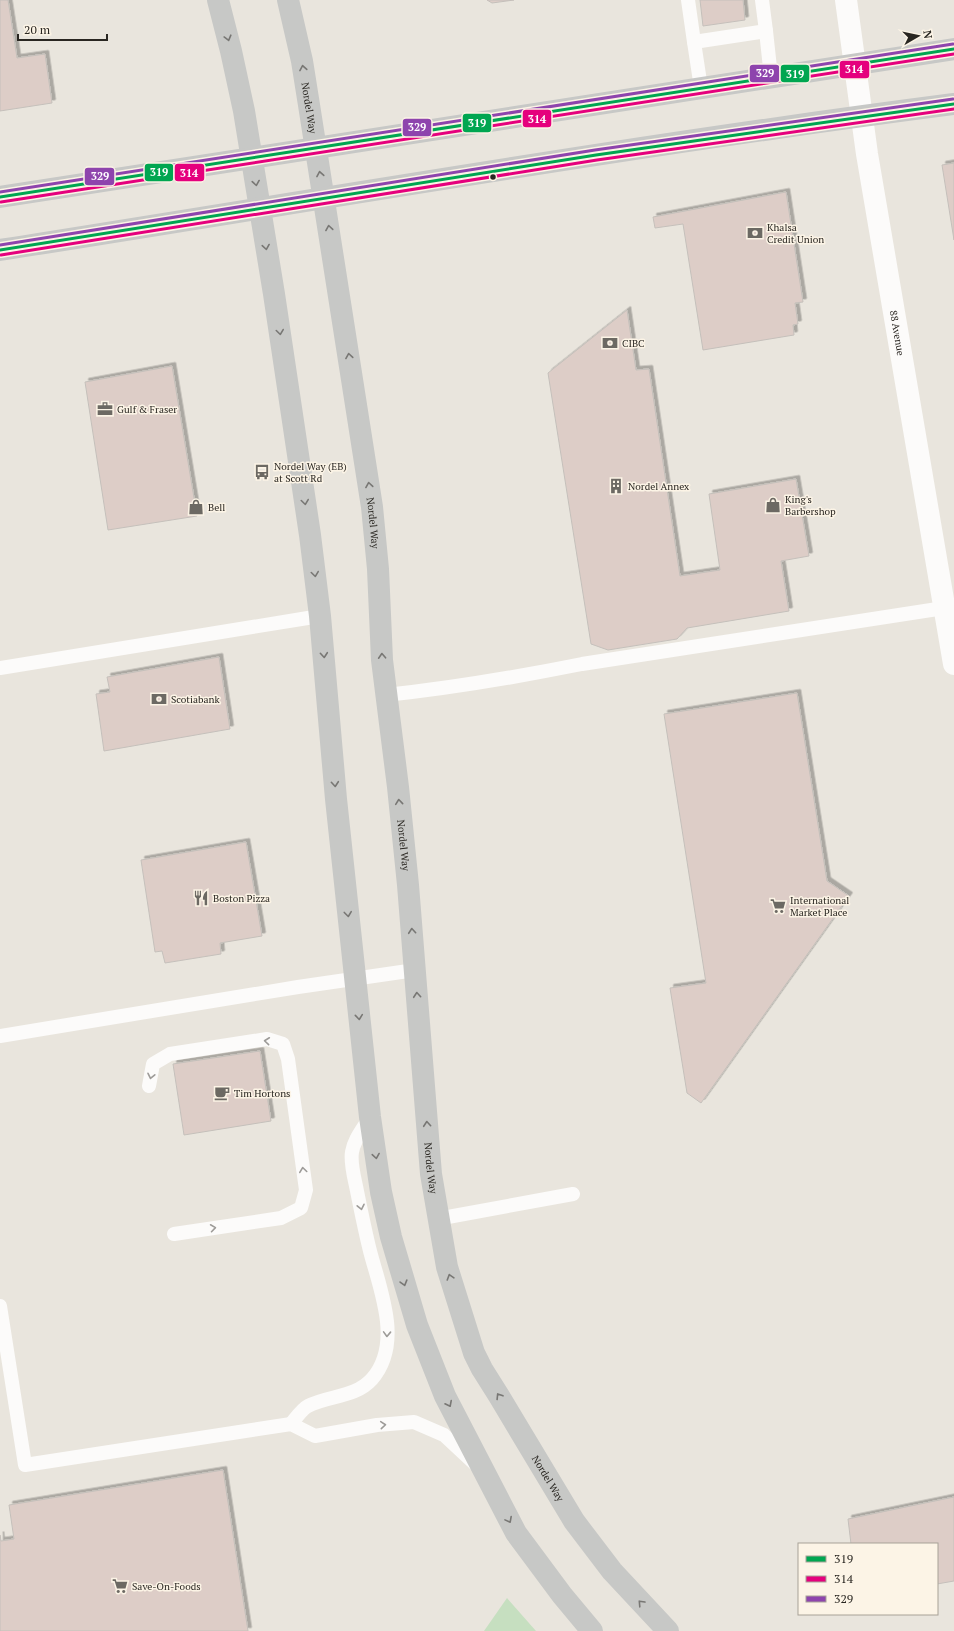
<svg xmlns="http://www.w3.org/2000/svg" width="954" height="1631" font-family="'PT Serif',serif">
  <defs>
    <filter id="shadow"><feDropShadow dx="3.5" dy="-3.5" stdDeviation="0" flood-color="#0004"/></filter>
  </defs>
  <rect width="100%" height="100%" fill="#e9e5dd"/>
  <polygon fill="#c6dfc0" points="507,1598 536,1631 484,1631"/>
  <g fill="#ddcdc7" stroke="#c5c0bb" filter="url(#shadow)">
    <polygon points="0,0 8,0 17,58 45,54 52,103 0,111"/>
    <polygon points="487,0 514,0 492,3"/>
    <polygon points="700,0 743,0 745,20 703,26"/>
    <polygon points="954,163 954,240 942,165"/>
    <polygon points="786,192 803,302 795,303 798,324 793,325 794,335 703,350 683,224 655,228 653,217"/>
    <polygon points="627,310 636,370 649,369 680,576 720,570 709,494 796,479 809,556 781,561 789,611 687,628 677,639 608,650 591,644 548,373"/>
    <polygon points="172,366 197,516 108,530 85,382"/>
    <polygon points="219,657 230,729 104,751 96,694 110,692 107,677"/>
    <polygon points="797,693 827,881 849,896 701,1103 687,1093 670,988 706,983 664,714"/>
    <polygon points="246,842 262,936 220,943 221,954 165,963 162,951 155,952 141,860"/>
    <polygon points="260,1051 271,1121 184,1135 173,1064"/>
    <polygon points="223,1470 248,1631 0,1631 0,1535 1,1541 14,1539 9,1505"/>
    <polygon points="954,1497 954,1581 937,1584 937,1544 851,1544 848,1519"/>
  </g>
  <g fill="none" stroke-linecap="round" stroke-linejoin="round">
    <g stroke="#fcfbfa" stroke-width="14">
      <polyline points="688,0 694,42 766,31 762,0"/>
      <polyline points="766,31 771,77"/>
      <polyline points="694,42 701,88"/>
      <polyline points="0,668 320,616"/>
      <path d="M386,695C452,688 517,677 582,664L944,608"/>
      <polyline points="0,1036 298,987 415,970"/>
      <polyline points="149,1086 153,1064 170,1054 267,1039 283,1044 288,1059 306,1190 301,1208 281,1218 174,1234"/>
      <polyline points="437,1219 573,1194"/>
      <polyline points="0,1306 25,1465 291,1424 315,1436 377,1425 414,1422 444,1435 475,1464"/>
      <path d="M291,1424C296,1418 302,1409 308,1406C329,1395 355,1398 372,1379C403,1343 380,1290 370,1251C365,1231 361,1211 357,1191C355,1180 350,1164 352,1152C354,1139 363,1129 370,1117"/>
    </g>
    <path stroke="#fcfbfa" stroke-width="22" id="s1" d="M846,0L867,154L954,664"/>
    <g stroke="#c7c8c6" stroke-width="22">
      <polyline points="218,0 231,51 244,111 274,294 310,535 320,616 336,799 370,1117 381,1192 391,1237 417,1325 445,1396 516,1533 562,1595 592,1631"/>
      <path id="s2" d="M288,0L302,61L309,105L372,507L378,569L382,660L398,787L408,885L431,1174L447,1267L474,1353L482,1369L499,1396L574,1521L612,1571L668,1631"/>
      <polyline points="0,197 954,49"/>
      <path d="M0,250C318,200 635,145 954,104"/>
    </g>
    <defs>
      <g id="bus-1">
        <polyline points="0,197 954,49"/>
        <polyline points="0,250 596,155 954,104"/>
      </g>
      <g id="bus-2">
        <polyline points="1,202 954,54"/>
        <polyline points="1,255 597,160 954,109"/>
      </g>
      <g id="bus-3">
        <polyline points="0,192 953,44"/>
        <polyline points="0,245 595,150 953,99"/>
      </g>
    </defs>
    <use href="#bus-1" stroke="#fcf4e6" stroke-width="6"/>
    <use href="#bus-2" stroke="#fcf4e6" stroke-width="6"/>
    <use href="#bus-3" stroke="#fcf4e6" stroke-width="6"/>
    <use href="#bus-1" stroke="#00a651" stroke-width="3"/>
    <use href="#bus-2" stroke="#e5007d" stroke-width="3"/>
    <use href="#bus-3" stroke="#8e44ad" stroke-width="3"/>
  </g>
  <defs><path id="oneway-chevron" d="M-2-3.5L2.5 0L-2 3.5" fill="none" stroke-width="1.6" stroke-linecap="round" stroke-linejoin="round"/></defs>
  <g stroke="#787774">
    <use href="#oneway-chevron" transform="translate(228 38) rotate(75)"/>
    <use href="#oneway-chevron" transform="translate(303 68) rotate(-100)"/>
    <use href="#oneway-chevron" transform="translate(320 174) rotate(-100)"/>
    <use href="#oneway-chevron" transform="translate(256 183) rotate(81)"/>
    <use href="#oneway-chevron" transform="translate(329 228) rotate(-99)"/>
    <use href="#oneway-chevron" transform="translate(266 247) rotate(81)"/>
    <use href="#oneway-chevron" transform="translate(280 332) rotate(82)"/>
    <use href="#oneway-chevron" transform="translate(349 356) rotate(-99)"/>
    <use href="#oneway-chevron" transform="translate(369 485) rotate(-99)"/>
    <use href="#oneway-chevron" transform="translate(305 502) rotate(82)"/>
    <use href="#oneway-chevron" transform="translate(315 574) rotate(82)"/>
    <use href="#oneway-chevron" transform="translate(324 655) rotate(85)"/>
    <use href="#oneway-chevron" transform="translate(382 656) rotate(-93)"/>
    <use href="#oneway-chevron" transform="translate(335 784) rotate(85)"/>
    <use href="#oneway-chevron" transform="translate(399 802) rotate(-96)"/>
    <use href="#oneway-chevron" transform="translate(348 914) rotate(83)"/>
    <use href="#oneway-chevron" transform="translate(412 931) rotate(-95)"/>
    <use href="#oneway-chevron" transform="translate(417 995) rotate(-95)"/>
    <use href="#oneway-chevron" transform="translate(359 1017) rotate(84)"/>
    <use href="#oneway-chevron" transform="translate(427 1124) rotate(-95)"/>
    <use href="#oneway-chevron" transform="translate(376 1156) rotate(81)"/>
    <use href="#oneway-chevron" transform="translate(450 1277) rotate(-107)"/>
    <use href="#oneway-chevron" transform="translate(404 1283) rotate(74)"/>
    <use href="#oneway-chevron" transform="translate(499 1396) rotate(-122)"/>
    <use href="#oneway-chevron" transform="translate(449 1404) rotate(63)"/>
    <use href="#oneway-chevron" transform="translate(509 1520) rotate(62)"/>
    <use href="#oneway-chevron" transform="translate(641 1603) rotate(-133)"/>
  </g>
  <g stroke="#9d9b98">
    <use href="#oneway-chevron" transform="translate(267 1041) rotate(-174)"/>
    <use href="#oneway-chevron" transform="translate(151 1076) rotate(102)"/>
    <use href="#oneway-chevron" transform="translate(303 1170) rotate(-98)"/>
    <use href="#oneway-chevron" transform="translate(361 1207) rotate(78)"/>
    <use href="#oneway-chevron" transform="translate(213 1228) rotate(-8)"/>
    <use href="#oneway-chevron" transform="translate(387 1334) rotate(92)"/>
    <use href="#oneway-chevron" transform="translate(383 1425) rotate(-5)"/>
  </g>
  <defs>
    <symbol id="bank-bare" viewBox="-9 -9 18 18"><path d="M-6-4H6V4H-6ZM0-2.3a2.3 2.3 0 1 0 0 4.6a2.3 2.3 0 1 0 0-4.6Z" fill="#6c6963" stroke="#fcf4e6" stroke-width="2.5" paint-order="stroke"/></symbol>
    <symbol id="office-bare" viewBox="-9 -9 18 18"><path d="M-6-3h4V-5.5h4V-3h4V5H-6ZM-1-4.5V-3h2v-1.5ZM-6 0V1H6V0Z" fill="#6c6963" stroke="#fcf4e6" stroke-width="2.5" paint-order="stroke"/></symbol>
    <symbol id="bus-bare" viewBox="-9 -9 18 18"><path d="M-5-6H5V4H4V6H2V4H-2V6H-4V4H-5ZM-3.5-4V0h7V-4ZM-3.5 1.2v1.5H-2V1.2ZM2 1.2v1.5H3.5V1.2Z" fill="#6c6963" stroke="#fcf4e6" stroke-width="2.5" paint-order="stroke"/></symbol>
    <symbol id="building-bare" viewBox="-9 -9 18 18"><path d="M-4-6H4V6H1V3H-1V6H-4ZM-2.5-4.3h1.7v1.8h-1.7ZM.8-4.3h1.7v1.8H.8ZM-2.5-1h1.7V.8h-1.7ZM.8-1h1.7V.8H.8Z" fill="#6c6963" stroke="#fcf4e6" stroke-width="2.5" paint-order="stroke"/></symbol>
    <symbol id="shop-bare" viewBox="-9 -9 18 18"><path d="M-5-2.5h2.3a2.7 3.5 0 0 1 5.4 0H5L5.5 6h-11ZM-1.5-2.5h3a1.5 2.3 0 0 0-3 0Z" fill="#6c6963" stroke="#fcf4e6" stroke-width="2.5" paint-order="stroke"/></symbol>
    <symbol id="restaurant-bare" viewBox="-9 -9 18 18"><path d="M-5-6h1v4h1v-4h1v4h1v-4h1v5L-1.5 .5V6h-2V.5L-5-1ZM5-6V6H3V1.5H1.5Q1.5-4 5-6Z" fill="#6c6963" stroke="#fcf4e6" stroke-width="2.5" paint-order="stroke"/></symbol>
    <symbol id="supermarket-bare" viewBox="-9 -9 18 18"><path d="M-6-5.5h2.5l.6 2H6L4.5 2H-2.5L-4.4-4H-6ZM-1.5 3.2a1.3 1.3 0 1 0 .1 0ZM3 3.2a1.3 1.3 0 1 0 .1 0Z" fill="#6c6963" stroke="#fcf4e6" stroke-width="2.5" paint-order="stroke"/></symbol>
    <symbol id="cafe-bare" viewBox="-9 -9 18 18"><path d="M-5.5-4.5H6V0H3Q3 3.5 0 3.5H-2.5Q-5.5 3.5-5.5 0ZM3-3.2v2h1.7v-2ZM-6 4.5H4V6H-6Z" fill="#6c6963" stroke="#fcf4e6" stroke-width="2.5" paint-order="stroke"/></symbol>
  </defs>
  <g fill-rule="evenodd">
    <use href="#bank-bare" x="744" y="222" width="22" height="22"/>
    <use href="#bank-bare" x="599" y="332" width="22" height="22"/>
    <use href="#office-bare" x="94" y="398" width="22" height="22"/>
    <use href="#bus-bare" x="251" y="461" width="22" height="22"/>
    <use href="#building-bare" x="605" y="475" width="22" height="22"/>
    <use href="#shop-bare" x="762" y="494" width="22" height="22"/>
    <use href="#shop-bare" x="185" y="496" width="22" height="22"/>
    <use href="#bank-bare" x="148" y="688" width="22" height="22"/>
    <use href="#restaurant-bare" x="190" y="887" width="22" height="22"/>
    <use href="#supermarket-bare" x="767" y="895" width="22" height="22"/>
    <use href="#cafe-bare" x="211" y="1082" width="22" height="22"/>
    <use href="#supermarket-bare" x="109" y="1575" width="22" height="22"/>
  </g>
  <circle fill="#292621" stroke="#fcf4e6" stroke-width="1.5" cx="493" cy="177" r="3.5"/>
  <g text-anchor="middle" stroke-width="3" stroke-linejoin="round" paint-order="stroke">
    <g font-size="10" fill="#292621" stroke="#fcf4e6">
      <text dy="4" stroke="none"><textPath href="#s2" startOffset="110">Nordel Way</textPath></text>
      <text dy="4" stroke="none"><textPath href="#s1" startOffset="337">88 Avenue</textPath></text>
      <text dy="4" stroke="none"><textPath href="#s2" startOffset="530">Nordel Way</textPath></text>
      <text dy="4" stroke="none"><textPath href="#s2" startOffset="854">Nordel Way</textPath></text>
      <text dy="4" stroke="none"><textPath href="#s2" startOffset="1178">Nordel Way</textPath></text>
      <text dy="4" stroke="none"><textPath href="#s2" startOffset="1514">Nordel Way</textPath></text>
    </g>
    <g font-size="10" fill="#292621" stroke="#fcf4e6" text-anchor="start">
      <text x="767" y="231">Khalsa<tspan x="767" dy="12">Credit Union</tspan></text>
      <text x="622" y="347">CIBC</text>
      <text x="117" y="413">Gulf &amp; Fraser</text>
      <text x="274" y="470">Nordel Way (EB)<tspan x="274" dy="12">at Scott Rd</tspan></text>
      <text x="628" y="490">Nordel Annex</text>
      <text x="785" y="503">King's<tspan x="785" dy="12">Barbershop</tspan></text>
      <text x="208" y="511">Bell</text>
      <text x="171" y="703">Scotiabank</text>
      <text x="213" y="902">Boston Pizza</text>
      <text x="790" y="904">International<tspan x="790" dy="12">Market Place</tspan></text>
      <text x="234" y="1097">Tim Hortons</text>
      <text x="132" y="1590">Save-On-Foods</text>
    </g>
  </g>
  <g stroke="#fcf4e6" stroke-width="1.5">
    <rect x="839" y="60" width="31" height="19" rx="4" fill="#e5007d"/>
    <rect x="749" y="64" width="31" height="19" rx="4" fill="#8e44ad"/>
    <rect x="780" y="64" width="30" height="19" rx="4" fill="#00a651"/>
    <rect x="522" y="109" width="30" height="19" rx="4" fill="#e5007d"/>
    <rect x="462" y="113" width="30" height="20" rx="4" fill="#00a651"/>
    <rect x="402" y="118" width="30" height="19" rx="4" fill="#8e44ad"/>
    <rect x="144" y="163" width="30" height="19" rx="4" fill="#00a651"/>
    <rect x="174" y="163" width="31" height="19" rx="4" fill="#e5007d"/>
    <rect x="84" y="167" width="31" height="19" rx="4" fill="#8e44ad"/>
  </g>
  <g font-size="11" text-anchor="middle" font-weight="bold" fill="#fff">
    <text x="854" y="73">314</text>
    <text x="765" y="77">329</text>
    <text x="795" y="78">319</text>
    <text x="537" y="123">314</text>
    <text x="477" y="127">319</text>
    <text x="417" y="131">329</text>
    <text x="159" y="176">319</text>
    <text x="189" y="177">314</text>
    <text x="100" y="180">329</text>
  </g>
  <rect x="798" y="1543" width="140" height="72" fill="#fcf4e6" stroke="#a8a297"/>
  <rect x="806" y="1556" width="20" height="6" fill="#00a651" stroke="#a8a297"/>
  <text x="834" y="1563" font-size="12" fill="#292621">319</text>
  <rect x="806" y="1576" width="20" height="6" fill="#e5007d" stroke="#a8a297"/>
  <text x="834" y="1583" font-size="12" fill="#292621">314</text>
  <rect x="806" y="1596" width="20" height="6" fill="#8e44ad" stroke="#a8a297"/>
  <text x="834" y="1603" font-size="12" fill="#292621">329</text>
  <g transform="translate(918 36) rotate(81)" stroke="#fcf4e6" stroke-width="3" paint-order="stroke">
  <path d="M0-3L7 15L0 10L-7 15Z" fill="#292621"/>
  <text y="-6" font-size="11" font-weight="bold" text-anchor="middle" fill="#292621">N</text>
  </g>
  <path d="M18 34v6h89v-6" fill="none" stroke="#292621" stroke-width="2"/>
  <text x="24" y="34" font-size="12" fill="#292621" stroke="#fcf4e6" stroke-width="3" paint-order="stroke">20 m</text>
</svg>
